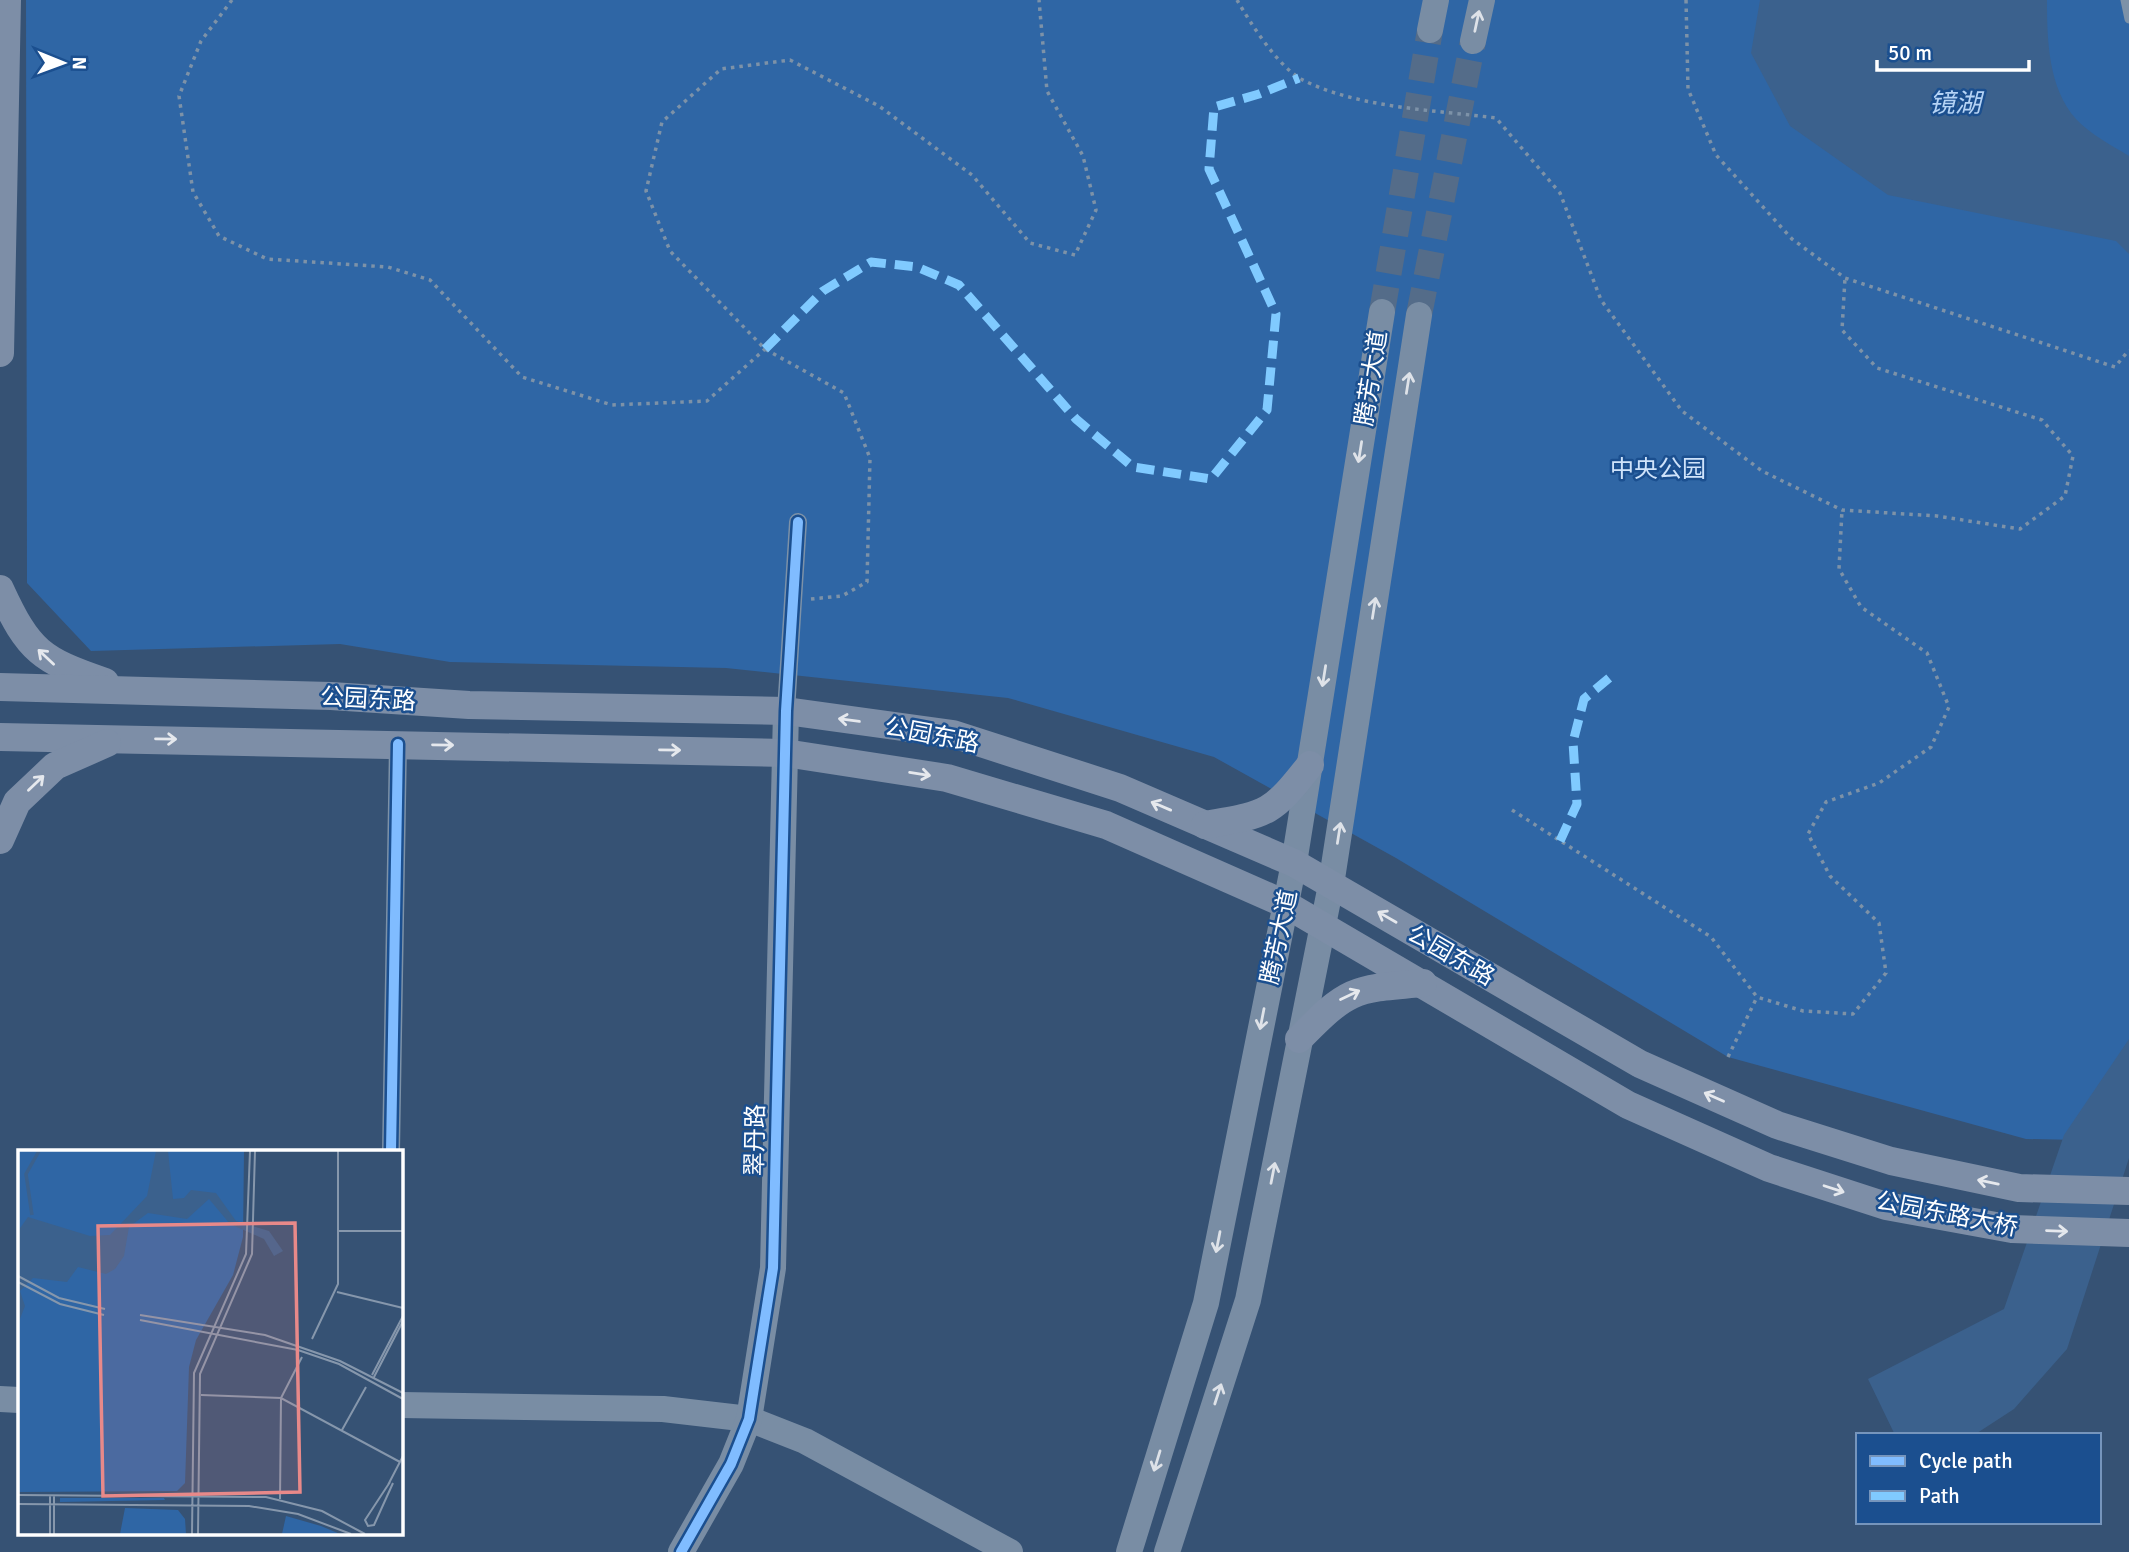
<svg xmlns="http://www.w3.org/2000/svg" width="2129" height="1552" font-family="Signika,'Noto Sans SC',sans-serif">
  <rect width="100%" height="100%" fill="#365274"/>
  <polygon fill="#2f66a5" points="26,0 2129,0 2129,1141 2026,1139 1728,1057 1396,858 1214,757 1008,698 726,668 450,662 340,644 91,651 27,583"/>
  <g fill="#3b618d">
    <path d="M1760,0H2047C2047,39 2048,88 2076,119C2090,134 2111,145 2129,156V254L2116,241L1888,195L1790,126L1751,53Z"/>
    <polygon points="2129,1039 2129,1158 2067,1349 2014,1409 1974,1435 1895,1435 1868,1379 2004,1309 2064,1135"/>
  </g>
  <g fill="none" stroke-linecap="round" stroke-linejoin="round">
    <g stroke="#546c89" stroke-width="26" stroke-dasharray="26 13" stroke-linecap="butt">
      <polyline points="1382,312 1430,30"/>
      <polyline points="1419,315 1473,41"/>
    </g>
    <g stroke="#7d92a8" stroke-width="3.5" stroke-dasharray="3.5 5" stroke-linecap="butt">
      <polyline points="232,0 201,41 179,96 193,192 219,236 267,259 388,267 430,280 522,377 612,405 707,401 765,349"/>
      <path d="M1237,0C1251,24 1277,65 1301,79C1356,108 1435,110 1496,118L1560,193L1601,300L1682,411L1762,471L1842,510L1937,516L2020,529L2065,496L2073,456L2042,420L1877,368L1842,330L1845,278"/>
      <polyline points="1686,0 1688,89 1716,155 1792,239 1845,278 2115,367 2129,350"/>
      <polyline points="811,599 842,596 867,582 870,458 844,393 765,349 670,251 646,191 662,122 721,69 790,60 879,106 972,175 1030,243 1075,255 1096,210 1083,156 1047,91 1039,0"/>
      <polyline points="1512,810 1711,937 1757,997 1803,1011 1853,1014 1886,973 1879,923 1830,876 1808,834 1826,802 1879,783 1931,747 1949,707 1927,653 1861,607 1839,569 1842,510"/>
      <polyline points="1728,1057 1757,997"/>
    </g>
    <polyline stroke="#7d92a8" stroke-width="9" points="2125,0 2129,19"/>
    <g stroke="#7d92a8" stroke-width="18">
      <polyline points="786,711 798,522"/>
      <polyline points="391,1151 398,744"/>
    </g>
    <g stroke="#798da4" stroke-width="26">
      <polyline points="1430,30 1436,0"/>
      <polyline points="1473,41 1482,0"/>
      <polyline points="0,1399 19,1400"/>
      <polyline points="401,1405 663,1409 749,1419 805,1441 1010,1552"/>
      <polyline points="681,1552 731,1464 749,1419 773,1268 786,711"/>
      <polyline points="1129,1552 1206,1303 1294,863 1382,312"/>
      <polyline points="1167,1552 1248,1300 1331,885 1419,315"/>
    </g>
    <g stroke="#7d8ea7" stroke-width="28">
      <polyline points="0,353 7,0"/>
      <path d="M0,589C29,652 41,660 105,682"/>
      <polyline points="0,687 331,696 469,705 786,711 953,734 1120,788 1294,863 1640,1064 1777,1125 1891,1161 2019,1188 2129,1191"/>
      <polyline points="0,737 785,753 947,778 1106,825 1285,904 1628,1105 1769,1168 1886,1206 2012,1229 2129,1233"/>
      <path d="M1205,825C1267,814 1271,815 1310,765"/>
      <polyline points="0,840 17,802 55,766 107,743"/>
      <path d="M1299,1039C1349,988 1353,989 1423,983"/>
    </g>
    <g stroke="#80caff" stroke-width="9" stroke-dasharray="18 9" stroke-linecap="butt">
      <polyline points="765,349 823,291 871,262 917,267 959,285 1076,419 1133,467 1211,479 1267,410 1276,314 1209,169 1214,107 1259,94 1299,78"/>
      <polyline points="1560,841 1577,804 1573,742 1584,699 1614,674"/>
    </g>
    <defs>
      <g id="cycleway">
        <polyline points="391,1151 398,744"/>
        <polyline points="681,1552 731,1464 749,1419 773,1268 786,711 798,522"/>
      </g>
    </defs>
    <use href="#cycleway" stroke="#1b4f8f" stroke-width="15"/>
    <use href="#cycleway" stroke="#80bcff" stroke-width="10"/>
  </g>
  <defs><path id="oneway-shaft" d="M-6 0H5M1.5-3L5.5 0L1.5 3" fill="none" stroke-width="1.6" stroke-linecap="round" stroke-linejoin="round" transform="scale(1.75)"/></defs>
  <g stroke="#dee2e8">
    <use href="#oneway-shaft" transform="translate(1477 21) rotate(-78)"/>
    <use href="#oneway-shaft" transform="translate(1408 383) rotate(-81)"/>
    <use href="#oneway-shaft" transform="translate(1360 452) rotate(99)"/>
    <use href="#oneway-shaft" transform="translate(1374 608) rotate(-81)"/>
    <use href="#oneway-shaft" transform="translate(1324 676) rotate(99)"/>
    <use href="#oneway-shaft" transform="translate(1339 833) rotate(-81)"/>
    <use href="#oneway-shaft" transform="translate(1262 1019) rotate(101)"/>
    <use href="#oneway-shaft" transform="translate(1273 1173) rotate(-79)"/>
    <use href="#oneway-shaft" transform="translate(1218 1242) rotate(101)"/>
    <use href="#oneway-shaft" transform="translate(1218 1394) rotate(-72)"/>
    <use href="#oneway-shaft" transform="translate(1157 1461) rotate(107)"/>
  </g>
  <g stroke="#e5e8ed">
    <use href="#oneway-shaft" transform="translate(46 657) rotate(-137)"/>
    <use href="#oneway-shaft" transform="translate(849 720) rotate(-172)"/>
    <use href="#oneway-shaft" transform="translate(166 739) rotate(1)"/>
    <use href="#oneway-shaft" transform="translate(443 745) rotate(1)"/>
    <use href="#oneway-shaft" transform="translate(670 750) rotate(1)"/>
    <use href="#oneway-shaft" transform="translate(920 774) rotate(9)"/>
    <use href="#oneway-shaft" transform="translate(36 783) rotate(-44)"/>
    <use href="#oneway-shaft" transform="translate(1161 806) rotate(-157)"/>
    <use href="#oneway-shaft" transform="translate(1387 917) rotate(-150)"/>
    <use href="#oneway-shaft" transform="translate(1350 995) rotate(-25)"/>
    <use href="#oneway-shaft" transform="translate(1714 1097) rotate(-156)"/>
    <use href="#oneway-shaft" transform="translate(1988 1182) rotate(-168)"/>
    <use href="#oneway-shaft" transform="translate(1834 1189) rotate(18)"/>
    <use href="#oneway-shaft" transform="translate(2057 1231) rotate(2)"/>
  </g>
  <g text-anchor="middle" stroke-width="5" stroke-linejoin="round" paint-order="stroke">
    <g font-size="24" fill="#fff" stroke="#1b4f8f">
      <text transform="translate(1371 378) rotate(-81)" y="8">腾芳大道</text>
      <text transform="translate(368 699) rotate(3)" y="8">公园东路</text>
      <text transform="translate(932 735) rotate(11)" y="8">公园东路</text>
      <text transform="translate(1279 937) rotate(-78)" y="8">腾芳大道</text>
      <text transform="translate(1451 955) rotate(30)" y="8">公园东路</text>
      <text transform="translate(755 1140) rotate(-89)" y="8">翠丹路</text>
      <text transform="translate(1947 1214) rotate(11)" y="8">公园东路大桥</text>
    </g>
    <g font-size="24" fill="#cfe3fa" stroke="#1b4f8f">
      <text x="1658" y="477">中央公园</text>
    </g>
    <g font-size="26" font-style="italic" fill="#b5d3f5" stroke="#1b4f8f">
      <text x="1955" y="112">镜湖</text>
    </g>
  </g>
  <g transform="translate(18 1150)">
    <rect width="385" height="385" fill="#365274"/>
    <path d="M0,1H226L225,87L215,125L178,190L171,217L167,333L159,341L0,342ZM42,348H146L147,350L42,352ZM107,358L160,360L167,369L168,384H102ZM268,366L303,376L322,384H264Z" fill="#2f66a5"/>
    <path d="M138,1H150L155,49L166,48L173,40L198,43L218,71L251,81L265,101L256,106L246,89L212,74L191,49L169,69L130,63L111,77L106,106L97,119L88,124L60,117L49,132L15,128L2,141L7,156L0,174V81L10,67L72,86L92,85L129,46Z" fill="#3b618d"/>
    <path fill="none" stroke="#3b618d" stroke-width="3.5" d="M14,65L8,24L21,1"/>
    <path fill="none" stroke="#8697ac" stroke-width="2" d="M320,81H385M0,126L41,148L87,159M0,132L42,154L86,165M319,142L385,158M122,165L247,185L322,211L385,243M122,170L280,200L321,214L385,249M294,189L320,134V1M354,225L385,166M356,227L385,171M183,245L263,248L382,312M324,280L348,237M372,332L347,370L350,376L356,375L375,333M370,335L385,306M0,345L248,347L304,361L347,384M36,345V384M262,349L263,248L284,207M0,354L231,356L280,364L333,384M32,384V345M174,384L176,223L228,104L232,1M180,384L182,224L234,104L237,1"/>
    <path fill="#e88989" fill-opacity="0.15" stroke="#e88989" stroke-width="3.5" d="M277,73L282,342L85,346L80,76Z"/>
    <rect width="385" height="385" fill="none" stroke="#fff" stroke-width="3.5"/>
  </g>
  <rect x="1856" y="1433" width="245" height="91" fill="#1b4f8f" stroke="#7695bc" stroke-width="2"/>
  <rect x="1870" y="1456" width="35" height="10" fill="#80bcff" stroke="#7695bc" stroke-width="2"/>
  <text x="1919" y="1468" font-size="21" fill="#ffffff">Cycle path</text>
  <rect x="1870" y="1491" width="35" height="10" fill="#80caff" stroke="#7695bc" stroke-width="2"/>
  <text x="1919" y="1503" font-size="21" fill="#ffffff">Path</text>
  <g transform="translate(63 63) rotate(91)" stroke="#1b4f8f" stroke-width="5" paint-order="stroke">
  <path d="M0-5L12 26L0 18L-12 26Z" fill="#ffffff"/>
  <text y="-10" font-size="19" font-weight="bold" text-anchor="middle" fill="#ffffff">N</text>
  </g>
  <path d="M1877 60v10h152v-10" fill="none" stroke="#ffffff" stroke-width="3.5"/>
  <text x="1888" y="60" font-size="21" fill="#ffffff" stroke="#1b4f8f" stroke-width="5" paint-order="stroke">50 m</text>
</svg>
